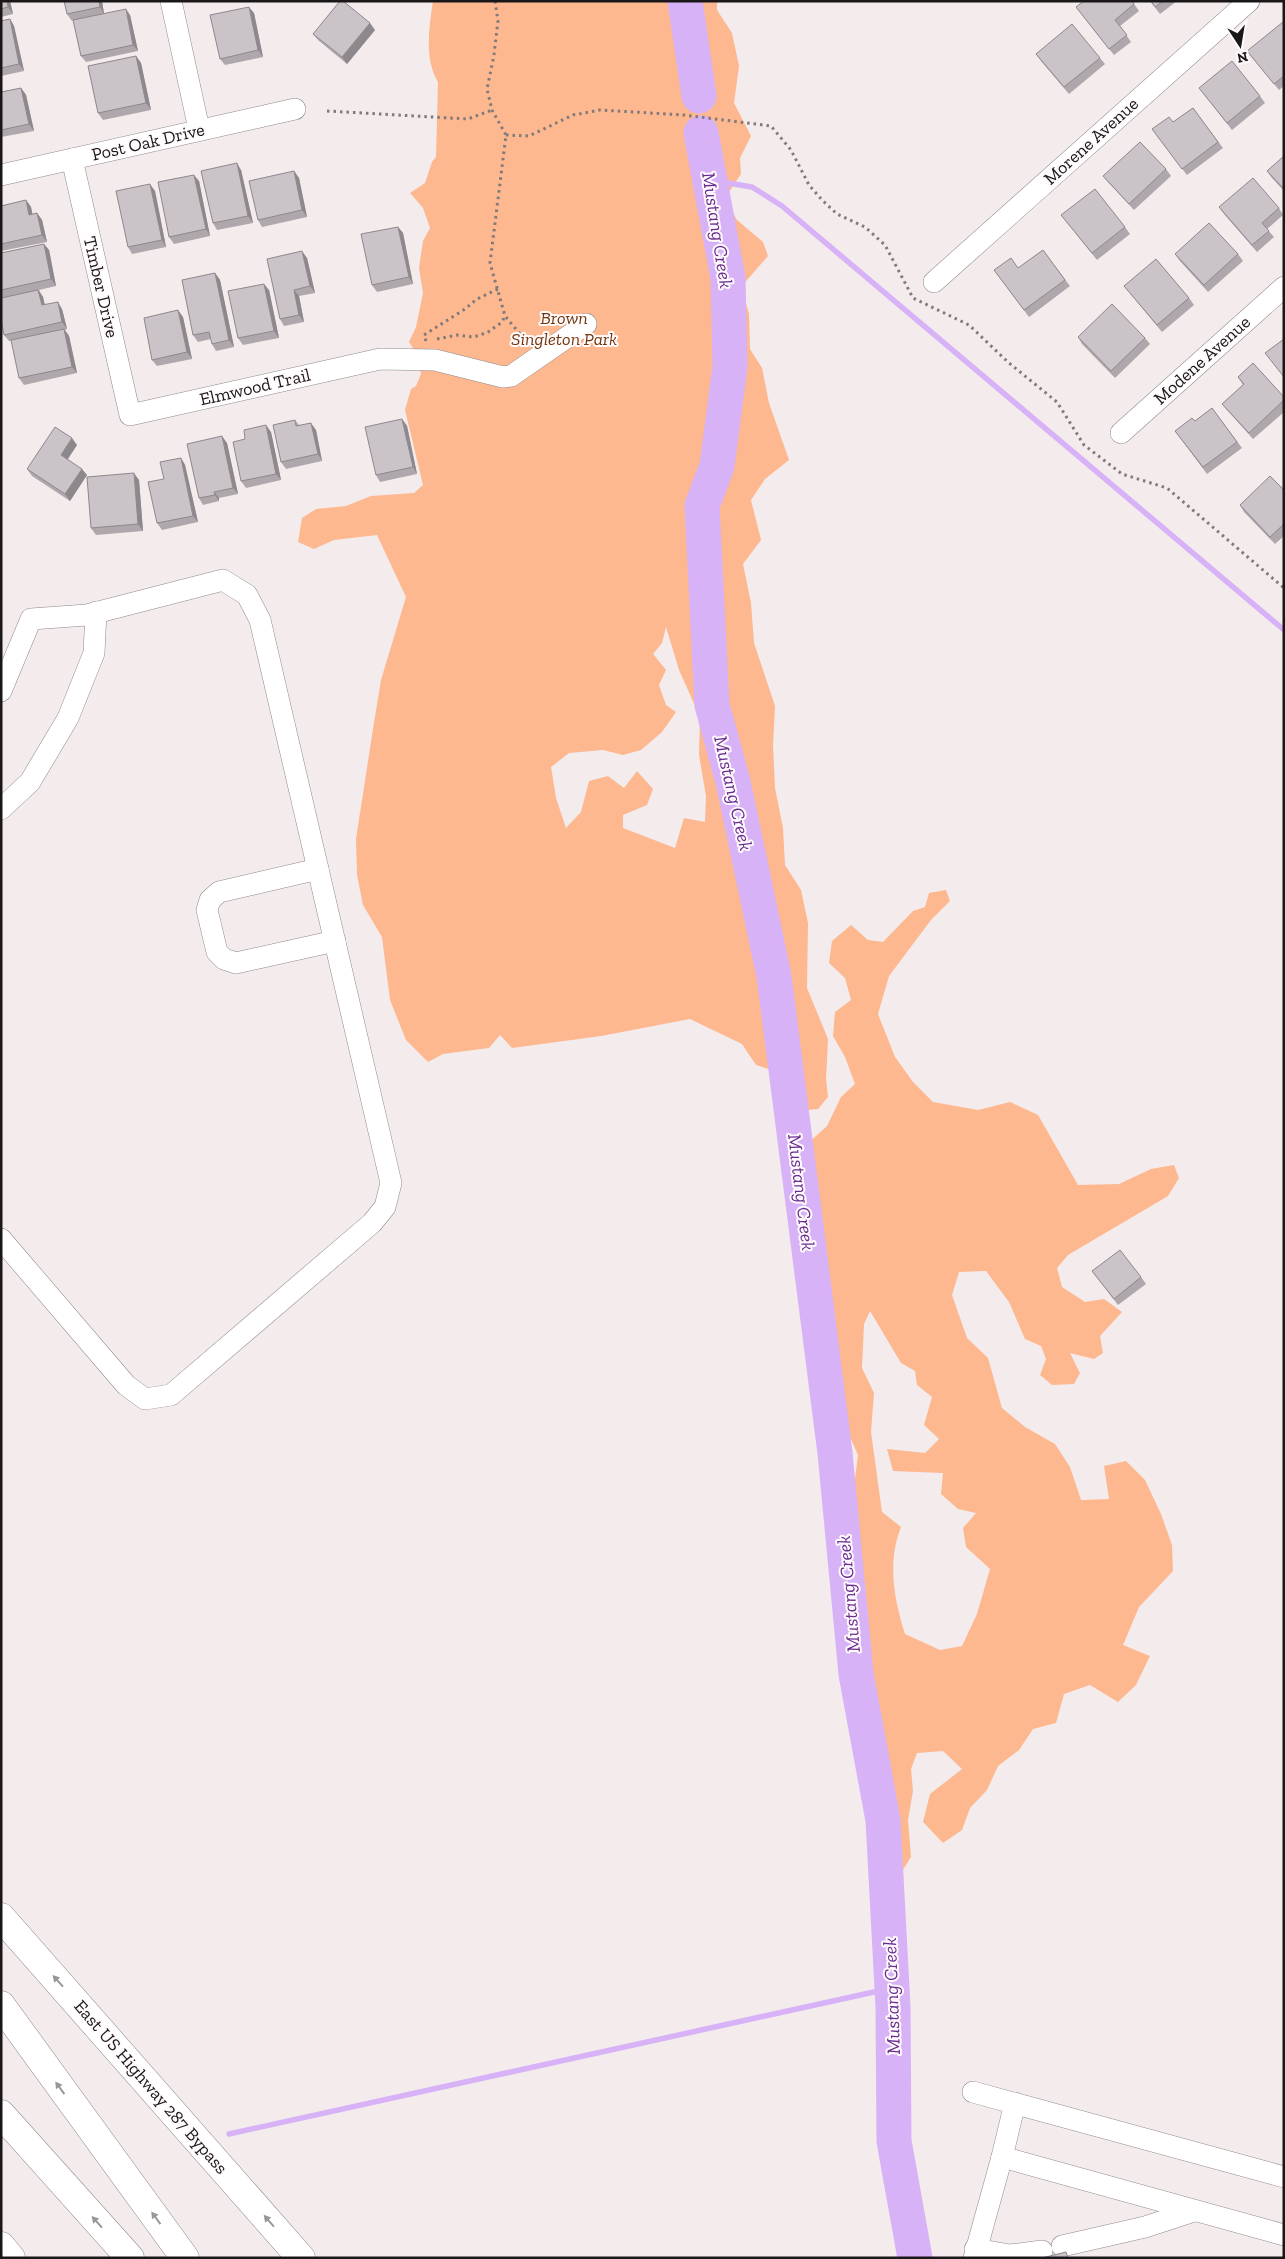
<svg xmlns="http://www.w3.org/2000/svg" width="1285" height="2259" font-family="'Zilla Slab',serif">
  <rect width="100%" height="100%" fill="#f4ebed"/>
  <g fill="#fdb88f" fill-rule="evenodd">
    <path d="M433,1H717V10L732,33L739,66L734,103L751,136L740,158L741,174L725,198L737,220L763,242L768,256L741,287L749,314L750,349L762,368L769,403L789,460L765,479L751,500L761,540L743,564L751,603L754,643L775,706L773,745L775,788L783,828L785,865L801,890L808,923L807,988L828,1039L826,1079L828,1097L818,1109L806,1110L795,1103L791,1076L756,1065L742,1044L690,1019L601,1036L512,1048L500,1035L489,1048L443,1054L428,1062L406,1040L390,1000L382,937L363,905L357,875L356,839L373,729L381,680L406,597L377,535L334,540L314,549L298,542L302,518L316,509L346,506L371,496L414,493L423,485L405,410L411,389L416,386L421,374L417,354L409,342L416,327L423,293L419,268L423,241L430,228L423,208L410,193L425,183L432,162L436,157L438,82C424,58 429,28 433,1ZM666,627L679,670L700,717L699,755L706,796L705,822L684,818L675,848L623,828V815L647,805L653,789L637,771L624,788L608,776L589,781L581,812L566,828L556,798L551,767L569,753L603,750L623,755L641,750L662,732L676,712L666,705L659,685L666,670L653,654L662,643Z"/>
    <path d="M946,890L950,901L931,920L889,976L878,1014L895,1057L913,1082L933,1102L978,1110L1010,1102L1038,1115L1078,1185L1119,1184L1151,1169L1174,1165L1179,1178L1168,1196L1068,1255L1057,1268L1062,1287L1085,1302L1104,1299L1122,1312L1100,1336L1103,1353L1094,1359L1070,1353L1080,1373L1074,1384L1052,1385L1040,1375L1046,1359L1041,1346L1025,1339L1009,1302L986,1271L959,1272L952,1295L967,1338L988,1358L1002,1408L1025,1427L1055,1444L1070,1467L1081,1500L1109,1499L1104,1466L1126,1461L1145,1480L1161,1514L1172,1545L1173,1571L1139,1607L1123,1645L1150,1656L1136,1685L1118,1702L1090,1685L1064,1694L1056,1723L1033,1729L1019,1750L998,1766L987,1790L970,1808L962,1830L943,1843L923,1822L930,1794L962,1769L943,1751L917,1753L911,1769L913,1791L908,1820L911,1857L901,1873L892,1851L895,1826L887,1793V1752L877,1718L865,1586L849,1525L858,1455L814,1354L799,1299L821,1256L805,1146L827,1126L841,1097L855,1084L845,1057L833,1036L835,1012L851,1000L845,978L829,963L832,941L851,925L868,940L883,942L913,911L925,907L929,893ZM870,1311L901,1363L915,1371L917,1385L932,1397L924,1425L939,1439L925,1453L887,1449L893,1471L943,1473L941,1494L958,1509L976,1513L963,1528L966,1547L990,1569L977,1614L962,1646L940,1650L905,1634C894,1599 887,1562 901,1527L882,1512L871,1432L874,1393L862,1368L864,1324Z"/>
  </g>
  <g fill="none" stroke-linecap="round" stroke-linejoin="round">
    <g stroke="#d7b2f7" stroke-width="5.5">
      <polyline points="710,180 752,187 782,206 1284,630"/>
      <polyline points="229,2134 892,1988"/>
    </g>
    <g stroke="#d7b2f7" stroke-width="35">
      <polyline points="685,1 699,96"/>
      <polyline points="701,133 728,278 730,366 717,466 702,506 712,705 733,782 774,976 835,1453 856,1674 883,1820 893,2007 894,2141 915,2258"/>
    </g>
    <defs>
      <g id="minor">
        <polyline points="171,1 199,129"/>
        <polyline points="72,159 130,415 380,359 435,360 503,377 511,376 586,324"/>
        <polyline points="1,175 295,109"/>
        <polyline points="934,282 1249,1"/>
        <polyline points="1121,433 1284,287"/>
        <polyline points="1,691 31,619 87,615 223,580 247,595 260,620 391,1183 385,1207 372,1223 171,1395 145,1399 126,1385 1,1239"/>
        <polyline points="1,809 30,782 68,718 94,653 96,612"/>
        <polyline points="318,869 219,892 210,900 207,910 217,952 224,959 236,963 335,941"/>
        <polyline points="973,2092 1284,2177"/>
        <polyline points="1015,2103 1002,2157 1284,2235"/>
        <polyline points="1062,2246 1145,2227 1194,2211"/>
        <polyline points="975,2249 1010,2255 1042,2251"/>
        <polyline points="974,2258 1002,2157"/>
      </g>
      <polyline id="major" points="1,1917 301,2258"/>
      <g id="highway">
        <polyline points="1,2005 185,2258"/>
        <polyline points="1,2114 130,2258"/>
        <polyline points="1,2246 11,2258"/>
      </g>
    </defs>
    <use href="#minor" stroke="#90898b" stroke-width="22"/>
    <use href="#major" stroke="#90898b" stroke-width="29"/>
    <use href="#highway" stroke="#90898b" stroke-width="29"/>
    <g stroke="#807a7b" stroke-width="3" stroke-dasharray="2.5 4" stroke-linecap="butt">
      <polyline points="495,1 498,21 494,55 487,89 492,110 506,135 490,263 505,316 526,341"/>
      <polyline points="327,111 468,119 492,110"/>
      <polyline points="506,135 529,136 573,115 600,110 684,115 771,126 791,150 809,185 822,200 837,214 865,227 885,245 913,298 969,325 1009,363 1057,402 1084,445 1122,474 1167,488 1284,588"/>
      <polyline points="437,339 457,335 474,337 488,332 502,322 505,316"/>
      <polyline points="426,341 424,335 465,309 477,299 498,289"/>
    </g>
    <use href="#minor" stroke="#fff" stroke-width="21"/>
    <use href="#major" stroke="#fff" stroke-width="28"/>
    <use href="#highway" stroke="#fff" stroke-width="28"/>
  </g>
  <g fill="#aea8ac">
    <polygon points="1,1 10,1 13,14 1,17"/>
    <polygon points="64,1 102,1 104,13 130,15 138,51 86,62 81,56 73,20 72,21 67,14"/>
    <polygon points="1132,1 1139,11 1120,26 1131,42 1114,55 1076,7"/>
    <polygon points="1150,1 1177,1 1160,14"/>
    <polygon points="254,13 263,57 225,65 220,59"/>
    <polygon points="10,19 14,26 24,71 1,76 1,21"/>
    <polygon points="1284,23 1284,86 1279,90 1247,51"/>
    <polygon points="375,30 347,64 318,40 313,34"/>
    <polygon points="1036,54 1100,58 1105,64 1069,94 1041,61"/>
    <polygon points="136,56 141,63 151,110 103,120 98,113"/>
    <polygon points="21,88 26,95 34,131 1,137 1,92"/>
    <polygon points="1199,88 1260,96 1265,103 1232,130"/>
    <polygon points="1193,108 1223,148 1187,175 1157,136 1173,122"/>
    <polygon points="1284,156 1284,191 1272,178 1267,171"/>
    <polygon points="1166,169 1171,176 1134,210 1108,182 1103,176"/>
    <polygon points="241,170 253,223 217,230 213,223"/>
    <polygon points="294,171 299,178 307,217 262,227 258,220"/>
    <polygon points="199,181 210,236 174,244 169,237"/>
    <polygon points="155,191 166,247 132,254 128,247"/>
    <polygon points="26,200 31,207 32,214 37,213 42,220 47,242 1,251 1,206"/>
    <polygon points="1219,207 1279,208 1283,215 1267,229 1274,237 1257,252 1224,214"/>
    <polygon points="1061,215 1125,227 1130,234 1097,260"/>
    <polygon points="398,227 403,233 413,284 377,292 372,285"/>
    <polygon points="44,244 49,250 56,286 39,290 43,297 45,305 62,309 67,329 65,330 69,336 77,373 24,385 19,378 12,341 9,341 4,335 2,297 1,296 1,253"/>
    <polygon points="1043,250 1070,286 1029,317 994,270 1018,268"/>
    <polygon points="1175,254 1238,254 1243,261 1208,292 1180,261"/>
    <polygon points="307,258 315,293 299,296 304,322 284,326 280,319"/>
    <polygon points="215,273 220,280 234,347 216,351 212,344 211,339 198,342 193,335"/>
    <polygon points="1124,286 1189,298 1194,305 1162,332 1129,292"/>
    <polygon points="269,290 279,338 243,345 238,338"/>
    <polygon points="183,317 192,359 157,366 152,360"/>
    <polygon points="1078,337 1145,338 1150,344 1115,378 1082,344"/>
    <polygon points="1238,377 1284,397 1284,412 1253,439 1227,410 1222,404 1243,385"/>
    <polygon points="1212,408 1242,448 1207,474 1175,431 1195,421"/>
    <polygon points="402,419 407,426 417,474 380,482 376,475"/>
    <polygon points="295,420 299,425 316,430 322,461 286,469 281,462"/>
    <polygon points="271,432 281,480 246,488 241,481 245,439"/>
    <polygon points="227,443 238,494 219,498 219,501 203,505 199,498"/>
    <polygon points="77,445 67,459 87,475 70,501 32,476 27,469"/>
    <polygon points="181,458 185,465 198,522 162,530 157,523 164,479"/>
    <polygon points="139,480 143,531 96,535 91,528"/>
    <polygon points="1284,490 1284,536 1275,544 1244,512 1240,505"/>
    <polygon points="1092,1271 1141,1277 1146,1284 1118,1305"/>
  </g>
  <g fill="#8d888c">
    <polygon points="7,1 10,1 13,14 8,7"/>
    <polygon points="99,1 102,1 104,14 100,7"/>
    <polygon points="249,7 254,13 263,57 258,50"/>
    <polygon points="126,9 130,15 138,51 133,45"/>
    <polygon points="10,19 14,26 24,71 19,64"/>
    <polygon points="370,23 375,30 347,64 342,57"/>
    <polygon points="136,56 141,63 151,110 146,103"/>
    <polygon points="21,88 26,95 34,131 29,124"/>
    <polygon points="237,163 241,170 253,223 248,216"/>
    <polygon points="294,171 299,178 307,217 302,210"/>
    <polygon points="194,175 199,181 210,236 206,229"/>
    <polygon points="150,184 155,191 166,247 162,240"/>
    <polygon points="26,200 31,207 34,222 29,215"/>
    <polygon points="37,213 42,220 47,242 42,235"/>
    <polygon points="398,227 403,233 413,284 409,277"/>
    <polygon points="44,244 49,250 56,286 51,279"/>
    <polygon points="302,251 307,258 315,293 310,286"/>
    <polygon points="215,273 220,280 234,347 229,340"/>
    <polygon points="264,284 269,290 279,338 274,331"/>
    <polygon points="38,290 43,297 46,312 42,305"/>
    <polygon points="294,290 299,296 304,322 299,315"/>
    <polygon points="58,302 62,309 67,329 62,322"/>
    <polygon points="178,310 183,317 192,359 187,352"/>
    <polygon points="64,329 69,336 77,373 72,367"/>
    <polygon points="402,419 407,426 417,474 413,467"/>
    <polygon points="311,423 316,430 322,461 318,454"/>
    <polygon points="266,425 271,432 281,480 276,474"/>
    <polygon points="222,436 227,443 238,494 233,488"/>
    <polygon points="72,438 77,445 66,462 61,455"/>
    <polygon points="181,458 185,465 198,522 193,516"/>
    <polygon points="82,469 87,475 70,501 65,494"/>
    <polygon points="134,473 139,480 143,531 138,524"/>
    <polygon points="214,492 219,498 219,501 215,495"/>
  </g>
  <g fill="#cac3c8" stroke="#8d888c">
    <polygon points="1,1 7,1 8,7 1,9"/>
    <polygon points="64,1 99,1 100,7 67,14"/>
    <polygon points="340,1 343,1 370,23 342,57 313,34"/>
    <polygon points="1084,1 1132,1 1134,4 1115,20 1127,35 1109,49 1076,7"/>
    <polygon points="1151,1 1163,1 1155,7"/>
    <polygon points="249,7 258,50 220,59 210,15"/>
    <polygon points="126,9 133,45 81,56 73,20"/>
    <polygon points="10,19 19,64 1,68 1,21"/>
    <polygon points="1283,22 1284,23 1284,76 1274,84 1247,51"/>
    <polygon points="1072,24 1100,58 1064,87 1036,54"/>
    <polygon points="136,56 146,103 98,113 88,66"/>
    <polygon points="1232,61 1260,96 1227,123 1199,88"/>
    <polygon points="21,88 29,124 1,130 1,92"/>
    <polygon points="1193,108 1218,142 1182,169 1152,129 1169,117 1173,122"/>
    <polygon points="1140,142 1166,169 1129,204 1103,176"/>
    <polygon points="1284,156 1284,189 1267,171"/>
    <polygon points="237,163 248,216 213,223 201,171"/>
    <polygon points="294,171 302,210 258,220 249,181"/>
    <polygon points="194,175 206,229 169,237 158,182"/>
    <polygon points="1253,178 1279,208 1262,223 1269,231 1252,245 1219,207"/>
    <polygon points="150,184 162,240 128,247 116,191"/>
    <polygon points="1095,189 1125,227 1092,253 1061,215"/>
    <polygon points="26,200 29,215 37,213 42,235 1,244 1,206"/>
    <polygon points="1209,223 1238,254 1204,285 1175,254"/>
    <polygon points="398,227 409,277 372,285 361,234"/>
    <polygon points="44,244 51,279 1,290 1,253"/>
    <polygon points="1043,250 1065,280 1024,310 994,270 1011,258 1018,268"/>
    <polygon points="302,251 310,286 294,290 299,315 280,319 267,259"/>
    <polygon points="1156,259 1189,298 1157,325 1124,286"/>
    <polygon points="215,273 229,340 212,344 209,332 193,335 182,280"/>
    <polygon points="264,284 274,331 238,338 228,291"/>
    <polygon points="38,290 42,305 58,302 62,322 4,335 1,320 1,298"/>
    <polygon points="1112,304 1145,338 1111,371 1078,337"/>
    <polygon points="178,310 187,352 152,360 144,318"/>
    <polygon points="64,329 72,367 19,378 11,340"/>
    <polygon points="1284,339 1284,377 1265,353"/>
    <polygon points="1253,363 1284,397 1284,400 1249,433 1222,404 1244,384 1238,377"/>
    <polygon points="1212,408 1237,442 1203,467 1175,431 1192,418 1195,421"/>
    <polygon points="402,419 413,467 376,475 365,427"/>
    <polygon points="295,420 296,426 311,423 318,454 281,462 273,425"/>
    <polygon points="266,425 276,474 241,481 233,442 245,439 244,430"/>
    <polygon points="55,427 72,438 61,455 82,469 65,494 27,469"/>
    <polygon points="222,436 233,488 214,492 215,495 199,498 187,444"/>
    <polygon points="181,458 193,516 157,523 148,482 164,479 160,462"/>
    <polygon points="134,473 138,524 91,528 87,477"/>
    <polygon points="1270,476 1284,490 1284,524 1270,537 1240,505"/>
    <polygon points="1120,1250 1141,1277 1114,1299 1092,1271"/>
    <polygon points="1066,2252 1068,2258 1042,2258"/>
  </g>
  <defs><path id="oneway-solid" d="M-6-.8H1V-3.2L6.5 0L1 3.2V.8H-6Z" transform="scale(1.25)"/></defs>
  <g fill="#989797">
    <use href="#oneway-solid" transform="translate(58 1981) rotate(-132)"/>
    <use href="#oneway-solid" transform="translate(60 2088) rotate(-126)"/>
    <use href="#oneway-solid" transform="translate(156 2218) rotate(-126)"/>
    <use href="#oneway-solid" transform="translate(269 2221) rotate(-131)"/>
    <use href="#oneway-solid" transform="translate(97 2222) rotate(-132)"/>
  </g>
  <g text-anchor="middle" stroke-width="4" stroke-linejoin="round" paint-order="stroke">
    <g font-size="18" fill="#1a1718" stroke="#fffafb">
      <text transform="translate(1091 141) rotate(-42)" y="6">Morene Avenue</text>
      <text transform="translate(148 142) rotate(-13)" y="6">Post Oak Drive</text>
      <text transform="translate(101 287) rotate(77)" y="6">Timber Drive</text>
      <text transform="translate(1202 360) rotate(-42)" y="6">Modene Avenue</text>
      <text transform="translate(255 387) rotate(-13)" y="6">Elmwood Trail</text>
      <text transform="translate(151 2087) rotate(49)" y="6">East US Highway 287 Bypass</text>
    </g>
    <g font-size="18" font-style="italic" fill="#71380f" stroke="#fffafb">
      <text x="564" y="324">Brown<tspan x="564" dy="21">Singleton Park</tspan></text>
    </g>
    <g font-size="19" font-style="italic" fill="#692d90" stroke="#fffafb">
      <text transform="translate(718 230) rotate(81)" y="7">Mustang Creek</text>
      <text transform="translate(734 793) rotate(77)" y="7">Mustang Creek</text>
      <text transform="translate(802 1192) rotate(83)" y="7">Mustang Creek</text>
      <text transform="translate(848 1594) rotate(-95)" y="7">Mustang Creek</text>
      <text transform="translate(891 1996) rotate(-92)" y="7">Mustang Creek</text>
    </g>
  </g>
  <rect width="1285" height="2259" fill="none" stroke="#1a1718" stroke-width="5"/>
  <g transform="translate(1240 45) rotate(168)" stroke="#fffafb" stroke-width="4" paint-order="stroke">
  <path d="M0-4L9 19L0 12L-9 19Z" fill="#1a1718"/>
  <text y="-8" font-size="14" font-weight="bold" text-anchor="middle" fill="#1a1718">N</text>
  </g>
</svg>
